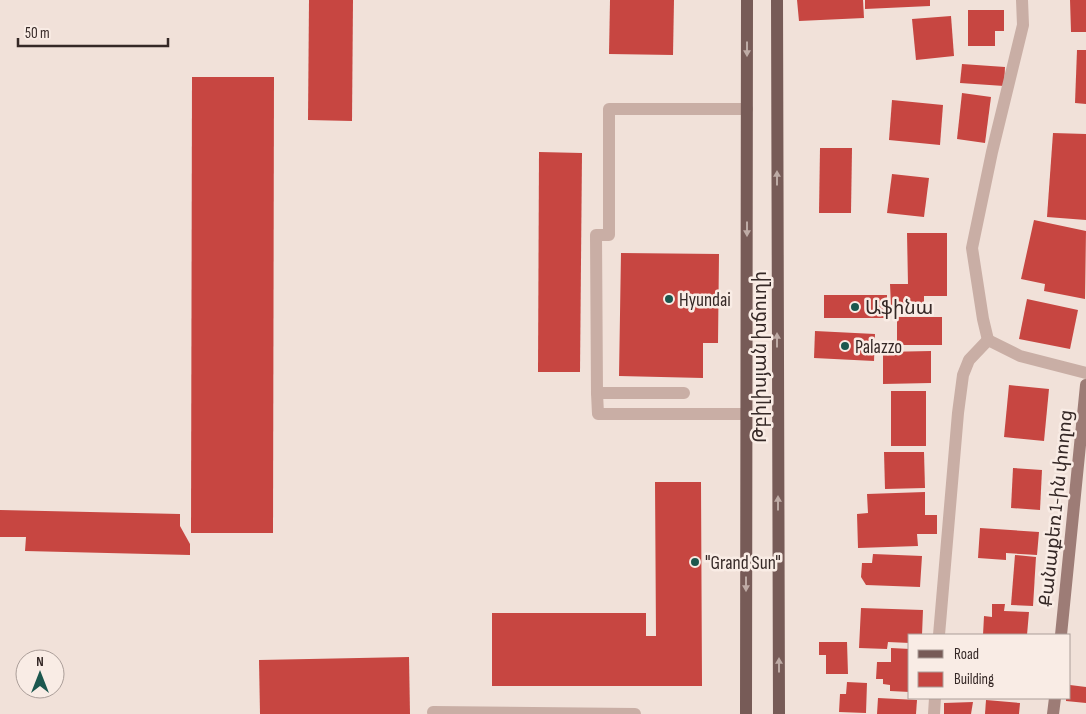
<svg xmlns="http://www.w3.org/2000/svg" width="1086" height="714" font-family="'Sofia Sans Condensed','Noto Sans Armenian',sans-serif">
  <rect width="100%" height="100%" fill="#f1e1d9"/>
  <g fill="#c74641">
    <polygon points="309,0 353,0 352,121 308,120"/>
    <polygon points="610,0 674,0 673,55 609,54"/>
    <polygon points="797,0 863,0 864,18 799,21"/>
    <polygon points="865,0 930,0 930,6 865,9"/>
    <polygon points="1070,0 1086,0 1086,32 1071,32"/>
    <polygon points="968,10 1004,10 1004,31 995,31 995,46 968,46"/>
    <polygon points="951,16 954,56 916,60 912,19"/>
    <polygon points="1077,50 1086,50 1086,104 1075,103"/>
    <polygon points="962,64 1005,67 1004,86 960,83"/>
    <polygon points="192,77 274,77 273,533 191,533"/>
    <polygon points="962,93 991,97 985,143 957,139"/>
    <polygon points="892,100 943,105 940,145 889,140"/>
    <polygon points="1053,133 1086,134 1086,220 1047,217"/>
    <polygon points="820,148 852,148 851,213 819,213"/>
    <polygon points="539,152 582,153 580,372 538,372"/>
    <polygon points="892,174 929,178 924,217 887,213"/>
    <polygon points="1034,220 1086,231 1085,299 1044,291 1045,284 1021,279"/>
    <polygon points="907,233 947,233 947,296 924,296 924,305 891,306 890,284 908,284"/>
    <polygon points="621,253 719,254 718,343 703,343 703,378 619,376"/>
    <rect x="824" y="295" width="63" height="23"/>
    <polygon points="1027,299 1078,310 1070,349 1019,339"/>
    <rect x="897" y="317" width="45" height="28"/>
    <polygon points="815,331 875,334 874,361 814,358"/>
    <polygon points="931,351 931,383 883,384 883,352"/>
    <polygon points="1009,385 1049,389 1044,441 1004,437"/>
    <rect x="891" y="391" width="35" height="55"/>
    <polygon points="884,452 924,452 925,488 885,489"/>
    <polygon points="1013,468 1042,470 1040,510 1011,508"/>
    <polygon points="655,482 701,482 702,686 492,686 492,613 646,613 646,636 656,636"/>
    <polygon points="925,492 925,515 937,515 937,534 917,534 918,546 858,548 857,514 868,513 867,494"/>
    <polygon points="0,510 180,514 180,526 190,544 190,555 25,551 26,537 0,537"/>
    <polygon points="980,528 1039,532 1037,555 1006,553 1006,560 978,558"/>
    <polygon points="873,554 922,556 920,587 866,585 861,577 862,563 872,563"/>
    <polygon points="1015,555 1036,557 1033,606 1011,605"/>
    <polygon points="992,604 1005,604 1004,611 1029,612 1027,635 983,635 984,616 992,617"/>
    <polygon points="861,608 923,610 922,635 910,635 910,643 888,642 887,649 859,648"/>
    <polygon points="819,642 847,642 848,674 826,674 826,655 819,655"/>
    <polygon points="891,648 910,649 910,692 890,691 890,685 883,684 883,679 876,679 877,662 891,662"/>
    <polygon points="409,657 410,714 260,714 259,660"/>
    <polygon points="847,682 867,683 866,713 839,712 840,694 846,694"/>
    <polygon points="1070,685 1086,687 1086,703 1066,701 1066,698 1070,698"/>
    <polygon points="878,698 917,700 916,714 877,714"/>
    <polygon points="986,700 1020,703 1019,714 985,714"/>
    <polygon points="973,702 971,714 944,714 944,703"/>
  </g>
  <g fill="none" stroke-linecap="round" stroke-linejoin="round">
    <g stroke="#c9aea5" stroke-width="12">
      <polyline points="597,393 598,414 746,414"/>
      <polyline points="684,393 597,393 596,235 609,235 609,109 747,109"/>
      <polyline points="433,712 635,714"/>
    </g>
    <g stroke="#c9aea5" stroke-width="12">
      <polyline points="988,340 983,319 972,248 992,152 1023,25 1022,0"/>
      <polyline points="988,340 1020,356 1086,373"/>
      <polyline points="939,635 958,413 963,375 969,360 988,340"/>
      <polyline points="934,714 935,698"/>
    </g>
    <g stroke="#9d7c76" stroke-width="12">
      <polyline points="1061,635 1086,385"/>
      <polyline points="1053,714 1055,698"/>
    </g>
    <g stroke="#775b57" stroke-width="12">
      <polyline points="777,0 779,714"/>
      <polyline points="746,714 747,0"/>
    </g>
  </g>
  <defs><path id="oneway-solid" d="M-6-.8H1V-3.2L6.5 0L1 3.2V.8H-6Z" transform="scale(1.25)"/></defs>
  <g fill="#beaba5">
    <use href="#oneway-solid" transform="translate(747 49) rotate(90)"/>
    <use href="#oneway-solid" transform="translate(777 178) rotate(-90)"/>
    <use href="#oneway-solid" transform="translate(747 229) rotate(90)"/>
    <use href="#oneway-solid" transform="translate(777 340) rotate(-90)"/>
    <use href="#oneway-solid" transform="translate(778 503) rotate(-90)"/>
    <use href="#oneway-solid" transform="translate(746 584) rotate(90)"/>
    <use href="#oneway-solid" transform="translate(779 665) rotate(-90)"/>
  </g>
  <g fill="#1c574e" stroke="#f9ece5" stroke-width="2">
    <circle cx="669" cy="299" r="5"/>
    <circle cx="855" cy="307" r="5"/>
    <circle cx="845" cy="346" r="5"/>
    <circle cx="695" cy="562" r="5"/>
  </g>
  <g text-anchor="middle" stroke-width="5" stroke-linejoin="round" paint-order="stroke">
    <g font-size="19" fill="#352826" stroke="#f9ece5" text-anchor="start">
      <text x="679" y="306">Hyundai</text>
      <text x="865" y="314">Աֆինա</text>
      <text x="855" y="353">Palazzo</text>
      <text x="705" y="569">"Grand Sun"</text>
    </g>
    <g font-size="19" fill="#352826" stroke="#f9ece5">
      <text transform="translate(759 357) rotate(-90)" y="7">Թբիլիսյան խճուղի</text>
      <text transform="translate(1055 508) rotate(-84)" y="7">Քանաքեռ 1-ին փողոց</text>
    </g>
  </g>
  <rect x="908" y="634" width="162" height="65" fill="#f9ece5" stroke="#ab9e99"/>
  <rect x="918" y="650" width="25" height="8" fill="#775b57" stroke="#ab9e99"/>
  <text x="954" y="659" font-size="15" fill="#352826">Road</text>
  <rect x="918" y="672" width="25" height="15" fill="#c74641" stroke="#ab9e99"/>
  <text x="954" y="684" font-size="15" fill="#352826">Building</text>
  <g transform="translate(40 674)"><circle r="24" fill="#f9ece5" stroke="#ab9e99"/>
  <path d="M0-4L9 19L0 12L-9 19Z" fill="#1c574e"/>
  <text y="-8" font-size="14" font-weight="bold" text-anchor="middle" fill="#352826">N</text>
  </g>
  <path d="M18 38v8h150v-8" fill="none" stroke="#352826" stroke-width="2.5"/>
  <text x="25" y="38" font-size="15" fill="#352826" stroke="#f9ece5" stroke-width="4" paint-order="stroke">50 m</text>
</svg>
